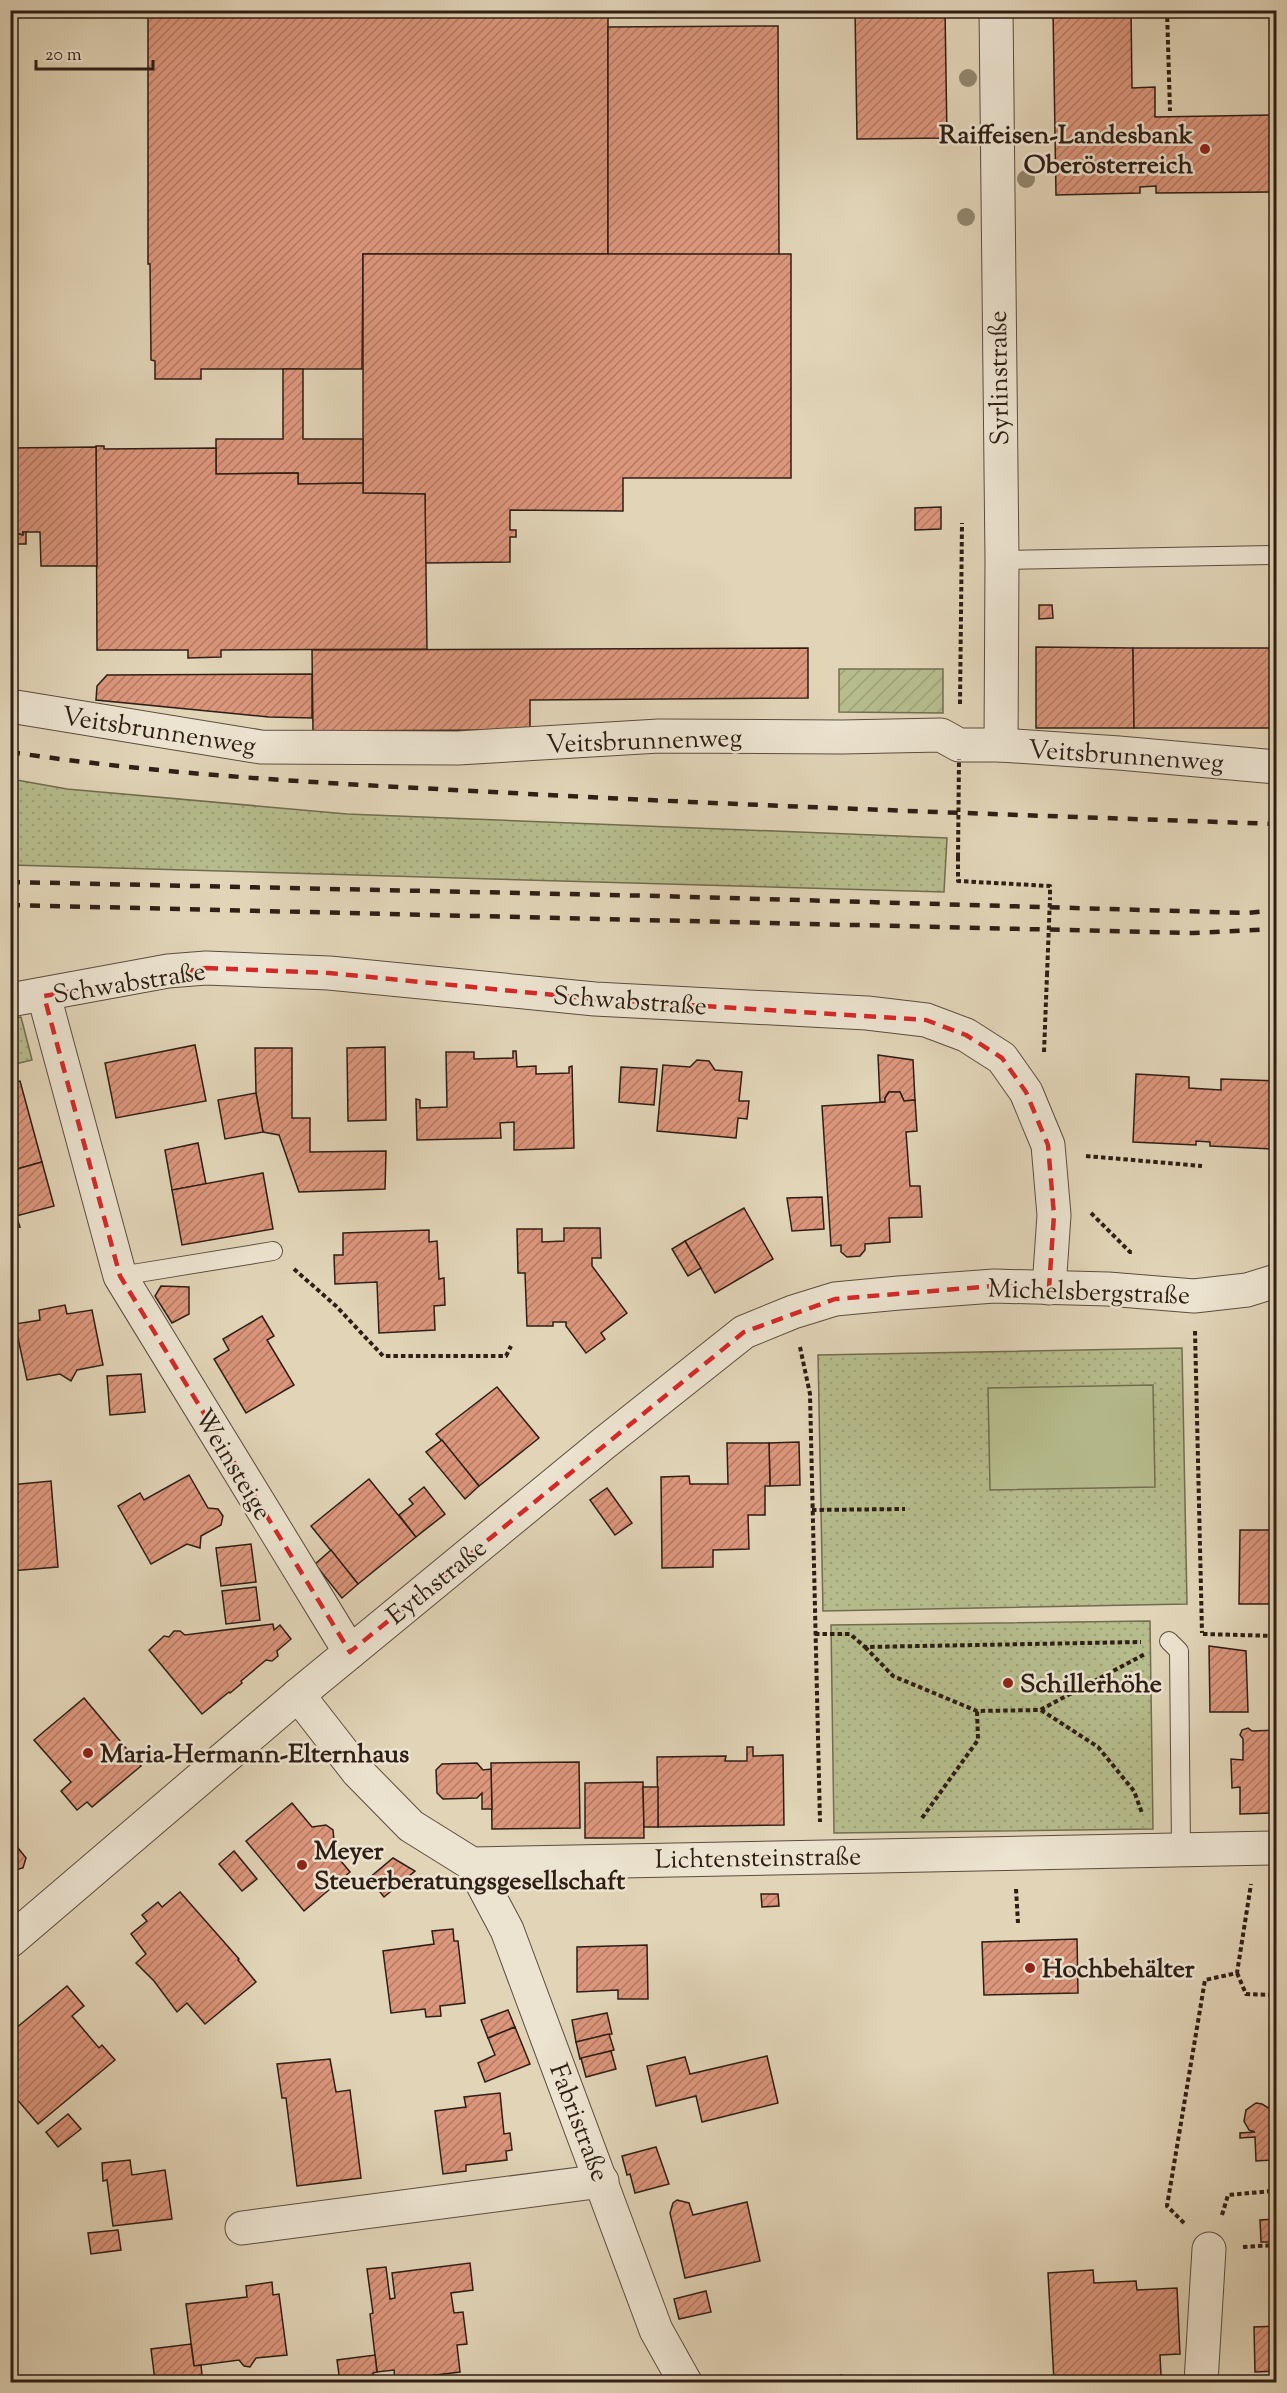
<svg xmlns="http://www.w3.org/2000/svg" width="1287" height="2393" font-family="'Sorts Mill Goudy',serif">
  <defs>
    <pattern id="grass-dots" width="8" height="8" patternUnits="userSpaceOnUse" patternTransform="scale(1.5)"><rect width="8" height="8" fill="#b6bc8c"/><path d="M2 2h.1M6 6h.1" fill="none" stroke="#9da178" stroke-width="1.8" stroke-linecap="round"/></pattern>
    <pattern id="garden-furrows" width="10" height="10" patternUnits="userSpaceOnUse" patternTransform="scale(1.5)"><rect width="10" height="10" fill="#b6bc8c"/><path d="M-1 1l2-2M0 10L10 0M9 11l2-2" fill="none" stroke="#9da178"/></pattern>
    <pattern id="building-hatch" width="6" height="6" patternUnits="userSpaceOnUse" patternTransform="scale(1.5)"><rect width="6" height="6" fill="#dc967c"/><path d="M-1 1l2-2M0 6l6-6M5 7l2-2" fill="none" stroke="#b37a64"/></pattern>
  </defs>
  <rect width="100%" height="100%" fill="#e1d4b7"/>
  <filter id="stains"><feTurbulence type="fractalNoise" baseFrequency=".00333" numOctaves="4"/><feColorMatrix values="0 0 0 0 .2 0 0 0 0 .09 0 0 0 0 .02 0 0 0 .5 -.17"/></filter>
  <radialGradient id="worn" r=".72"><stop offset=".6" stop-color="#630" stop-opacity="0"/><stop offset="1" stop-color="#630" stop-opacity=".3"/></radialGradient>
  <g fill="url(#grass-dots)" stroke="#726d50" stroke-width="1.5">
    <polygon points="11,779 67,789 347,814 947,838 944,892 11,865"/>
    <polygon points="21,1017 32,1060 11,1065 11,1018"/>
    <polygon points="1182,1348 1187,1604 823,1611 818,1355"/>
    <polygon points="1150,1621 1153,1829 834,1833 831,1625"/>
  </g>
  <polygon fill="url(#garden-furrows)" stroke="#726d50" stroke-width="1.5" points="839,669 943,669 943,713 839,712"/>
  <polygon fill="#b6bc8c" stroke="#726d50" stroke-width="1.5" points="1153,1385 1155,1487 990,1490 988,1388"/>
  <g fill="url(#building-hatch)" stroke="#2f1e15" stroke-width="1.5">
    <polygon points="148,10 608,10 608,254 363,254 362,369 201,369 201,379 155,379 155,361 151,360 150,264 148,264"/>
    <polygon points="855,10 945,10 947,138 857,139"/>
    <polygon points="1131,10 1132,88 1155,87 1155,117 1276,115 1276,192 1156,193 1156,186 1140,187 1140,193 1056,195 1053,11"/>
    <polygon points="778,26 779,255 608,254 608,27"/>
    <polygon points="363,254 791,254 791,478 623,478 623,511 510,510 510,530 516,530 516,537 510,537 510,562 424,563 425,494 363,493"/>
    <polygon points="283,369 303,369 303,439 363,439 363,483 298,484 298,473 216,474 216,439 283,439"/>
    <polygon points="96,446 104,446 104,449 216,448 216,474 298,473 298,484 363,483 363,493 425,494 427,649 221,650 221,657 188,658 188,650 97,650"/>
    <polygon points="96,447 97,566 41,566 40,532 23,532 23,535 10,532 10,448"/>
    <polygon points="941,507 941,529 915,530 915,508"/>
    <polygon points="10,532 23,535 23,532 26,532 26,544 10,544"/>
    <polygon points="1039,605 1052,605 1053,618 1039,619"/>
    <polygon points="1036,647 1133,648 1134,728 1036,728"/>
    <polygon points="808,648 808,698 530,700 530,730 313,731 312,650"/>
    <polygon points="1133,648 1276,648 1276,728 1134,728"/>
    <polygon points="312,674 312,718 269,717 96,700 97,686 107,675"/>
    <polygon points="195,1045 206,1101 116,1118 105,1063"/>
    <polygon points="385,1047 386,1120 348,1121 347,1048"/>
    <polygon points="255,1048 292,1048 292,1118 310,1118 310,1152 386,1151 385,1189 299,1192 279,1135 263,1132 256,1093"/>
    <polygon points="513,1051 516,1051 517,1067 536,1066 536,1074 569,1073 569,1067 572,1066 574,1148 514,1150 514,1122 500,1123 501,1138 417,1140 416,1099 420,1100 420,1108 447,1107 446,1052 474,1052 474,1059 513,1058"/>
    <polygon points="878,1055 913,1060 915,1100 904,1101 900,1092 889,1092 885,1098 885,1102 880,1102"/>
    <polygon points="697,1060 709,1061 715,1070 742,1072 739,1101 749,1101 747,1119 738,1118 736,1138 657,1131 663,1065 690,1067"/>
    <polygon points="621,1067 657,1069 654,1105 619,1102"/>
    <polygon points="1136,1074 1189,1077 1189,1088 1221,1090 1221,1079 1276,1081 1273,1149 1210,1146 1210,1142 1196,1141 1196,1145 1133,1142"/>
    <polygon points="20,1081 42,1162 10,1171 10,1083"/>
    <polygon points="889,1092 900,1092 904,1101 915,1100 917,1131 906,1132 910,1186 920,1186 922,1217 889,1218 890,1242 865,1244 865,1250 860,1256 847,1257 841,1252 841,1245 831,1246 822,1106 885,1102 885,1098"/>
    <polygon points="256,1093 263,1132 225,1139 218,1100"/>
    <polygon points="198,1143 206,1184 172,1190 165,1150"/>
    <polygon points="42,1162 54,1206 16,1216 20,1227 10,1228 10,1171"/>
    <polygon points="263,1173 273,1229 182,1245 172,1190"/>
    <polygon points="822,1197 824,1229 792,1231 787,1198"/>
    <polygon points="744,1208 773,1259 715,1293 685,1241"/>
    <polygon points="564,1228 600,1228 601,1258 592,1258 592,1266 627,1313 601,1333 605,1339 586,1353 566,1326 566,1322 553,1322 553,1326 527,1326 525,1273 518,1273 517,1229 542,1229 542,1242 564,1241"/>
    <polygon points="429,1230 429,1242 437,1241 439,1279 444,1278 445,1305 434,1306 435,1330 379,1333 377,1282 335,1284 334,1255 343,1255 343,1233"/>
    <polygon points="685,1241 701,1268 688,1276 672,1249"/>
    <polygon points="161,1286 189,1287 189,1314 172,1323 155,1296"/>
    <polygon points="65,1305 67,1314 92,1310 103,1365 77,1370 71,1381 60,1374 27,1380 15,1324 40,1320 39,1310"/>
    <polygon points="262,1316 274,1336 267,1340 294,1385 246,1413 214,1359 229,1350 223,1339"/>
    <polygon points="141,1374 145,1412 110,1415 107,1376"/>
    <polygon points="497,1387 539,1438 479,1486 436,1434"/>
    <polygon points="442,1440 479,1486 465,1499 426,1452"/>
    <polygon points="799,1442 800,1485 770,1486 769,1443"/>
    <polygon points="727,1443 769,1443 770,1486 765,1486 765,1515 748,1515 749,1549 713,1550 713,1567 662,1568 661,1477 689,1476 690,1484 728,1484"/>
    <polygon points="189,1475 208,1508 218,1509 223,1516 221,1525 201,1536 200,1548 187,1544 151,1564 118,1506 140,1493 144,1500"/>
    <polygon points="369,1479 416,1537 358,1584 311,1526"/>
    <polygon points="51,1481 58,1567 10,1571 10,1485"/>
    <polygon points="424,1487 445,1514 416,1537 399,1515 413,1504 409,1499"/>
    <polygon points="607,1488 632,1523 615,1535 590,1500"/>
    <polygon points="1276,1506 1276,1604 1239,1604 1240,1530 1276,1530"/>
    <polygon points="251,1544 256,1582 221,1586 216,1548"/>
    <polygon points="331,1550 358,1584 342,1598 315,1564"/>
    <polygon points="256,1587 260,1620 226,1624 222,1591"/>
    <polygon points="273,1624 274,1630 280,1625 291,1639 277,1651 278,1656 272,1661 266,1660 241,1681 242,1683 230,1693 229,1692 202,1714 149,1650 164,1636 169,1637 174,1631 180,1631 185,1635"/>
    <polygon points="1209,1646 1246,1651 1248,1712 1210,1712"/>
    <polygon points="84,1698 141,1766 92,1807 87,1802 77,1810 61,1791 71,1782 34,1740"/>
    <polygon points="1248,1728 1252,1731 1276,1730 1276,1813 1240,1814 1240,1787 1232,1788 1231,1759 1243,1760 1243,1739 1240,1735 1242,1730"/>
    <polygon points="747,1747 753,1747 753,1756 783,1755 784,1825 658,1827 657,1757 726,1756 725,1761 747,1761"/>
    <polygon points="579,1762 580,1828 492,1829 491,1763"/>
    <polygon points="477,1763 483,1770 491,1769 492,1809 482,1809 482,1793 477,1798 443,1799 437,1793 436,1770 442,1764"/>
    <polygon points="643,1782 644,1838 585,1838 585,1783"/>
    <polygon points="643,1787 658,1787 658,1827 644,1827"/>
    <polygon points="292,1803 312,1827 326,1825 333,1830 334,1840 330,1848 350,1872 304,1911 246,1841"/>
    <polygon points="10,1838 26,1858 23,1868 15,1870 10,1868"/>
    <polygon points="234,1851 257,1879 242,1891 219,1864"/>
    <polygon points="393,1858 415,1871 384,1897 369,1878"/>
    <polygon points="180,1892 239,1959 238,1960 256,1982 205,2024 187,2003 177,2012 154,1981 136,1963 146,1954 131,1934 147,1921 142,1915 158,1902 162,1907"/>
    <polygon points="761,1894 778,1894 779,1906 762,1907"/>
    <polygon points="453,1929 454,1941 458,1941 465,2003 440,2006 441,2016 426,2017 425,2009 391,2013 383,1951 434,1944 432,1931"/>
    <polygon points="1077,1939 1078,1993 984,1995 982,1942"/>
    <polygon points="647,1945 648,1999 618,1999 618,1990 577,1992 577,1947"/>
    <polygon points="67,1986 84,2006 72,2016 99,2048 102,2045 115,2060 38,2124 10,2091 10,2033"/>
    <polygon points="508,2010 515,2027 488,2038 481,2020"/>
    <polygon points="607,2013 612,2034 576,2042 572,2020"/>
    <polygon points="515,2027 530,2064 485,2082 478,2063 495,2055 488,2038"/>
    <polygon points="609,2034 614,2050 580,2059 576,2042"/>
    <polygon points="611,2051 616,2069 586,2077 581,2058"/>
    <polygon points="767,2056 778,2103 702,2122 696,2096 656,2106 647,2066 685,2057 690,2074"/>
    <polygon points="330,2059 336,2092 350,2090 361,2178 297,2186 286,2098 282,2098 277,2064"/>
    <polygon points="500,2093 504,2134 510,2133 512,2150 506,2151 507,2160 466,2165 466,2171 443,2174 435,2111 466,2107 464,2097"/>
    <polygon points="1256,2103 1262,2104 1270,2109 1276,2108 1276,2174 1274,2160 1256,2161 1255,2137 1240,2138 1240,2133 1255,2132 1249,2130 1244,2121 1246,2110"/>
    <polygon points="68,2114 81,2129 58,2147 46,2132"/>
    <polygon points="656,2147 669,2184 635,2193 630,2174 627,2175 622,2156"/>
    <polygon points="130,2160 132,2175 165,2170 172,2219 113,2226 107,2180 103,2181 102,2163"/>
    <polygon points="677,2200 689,2203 693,2215 747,2202 760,2261 685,2278 670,2213 673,2203"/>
    <polygon points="1276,2219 1276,2242 1261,2242 1260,2220"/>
    <polygon points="118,2230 121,2250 91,2254 88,2233"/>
    <polygon points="470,2263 473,2290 451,2293 454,2313 463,2312 467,2344 457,2345 460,2372 395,2380 394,2370 377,2372 370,2314 373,2313 367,2269 386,2267 390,2299 395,2298 392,2273"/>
    <polygon points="1093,2270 1094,2283 1136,2281 1137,2290 1177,2288 1180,2354 1160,2355 1161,2376 1054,2381 1048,2273"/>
    <polygon points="272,2282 273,2295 279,2294 287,2355 256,2358 250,2367 244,2366 239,2360 194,2366 186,2304 247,2297 246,2286"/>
    <polygon points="706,2291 711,2312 679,2319 674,2299"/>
    <polygon points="1276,2326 1276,2371 1255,2372 1254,2327"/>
    <polygon points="191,2344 194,2366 201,2365 202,2375 155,2381 151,2349"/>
    <polygon points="375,2355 377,2372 373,2373 374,2382 340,2382 337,2360"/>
    <polygon points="842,2375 844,2382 811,2382"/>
  </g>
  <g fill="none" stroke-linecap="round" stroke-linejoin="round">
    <defs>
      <g id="lane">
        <polyline points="1002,560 1276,555"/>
        <polyline points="120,1276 273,1251"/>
        <polyline points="1169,1641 1179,1651 1181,1849"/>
      </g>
      <g id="street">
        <polyline points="996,10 1002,560 1001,745"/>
        <polyline points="10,706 261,747 458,748 659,736 842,737 941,735 959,745 1001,745 1119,753 1276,767"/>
        <polyline points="44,996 120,1276 350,1652"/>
        <polyline points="10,1000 168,971 206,968 329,973 595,999 867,1013 926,1020 966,1035 1002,1058 1026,1092 1048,1145 1054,1215 1049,1288"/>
        <polyline points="298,1695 358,1772 411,1826 472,1864 1276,1848"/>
        <polyline points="472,1864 507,1930 656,2330 685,2382"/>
        <polyline points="10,1941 298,1695 603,1444 744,1332 793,1312 835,1299 899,1293 994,1286 1108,1289 1194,1296 1247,1290 1276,1281"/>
        <polyline points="242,2228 602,2181"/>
        <polyline points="1201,2382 1209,2249"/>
      </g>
    </defs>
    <use href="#lane" stroke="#5c4c3e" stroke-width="20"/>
    <use href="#street" stroke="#5c4c3e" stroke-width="35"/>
    <g stroke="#2f1e15" stroke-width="4" stroke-dasharray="4.5 3" stroke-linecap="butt">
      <polyline points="1167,10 1170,111"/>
      <polyline points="960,704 962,523"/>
      <polyline points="958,857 958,881 1050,886 1050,898"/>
      <polyline points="1044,1052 1047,975"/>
      <polyline points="1086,1156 1202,1166"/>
      <polyline points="1091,1213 1130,1252 1133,1252"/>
      <polyline points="294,1269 336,1306 383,1356 506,1356 511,1346"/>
      <polyline points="1195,1331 1202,1633"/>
      <polyline points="800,1347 810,1394 820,1822"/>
      <polyline points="812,1510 905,1509"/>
      <polyline points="815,1634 850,1634 865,1647 1141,1642"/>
      <polyline points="1203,1634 1276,1636"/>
      <polyline points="865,1647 893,1676 977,1711 1040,1710 1145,1654"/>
      <polyline points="1041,1710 1098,1747 1134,1791 1142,1813"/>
      <polyline points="922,1818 978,1740 977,1711"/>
      <polyline points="1016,1889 1018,1923"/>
      <polyline points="1237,1973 1246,1994 1276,1995"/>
      <polyline points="1222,2215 1228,2195 1272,2191"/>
      <polyline points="1184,2223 1167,2206 1205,1980 1237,1973 1251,1884"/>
      <polyline points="1243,2247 1276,2245"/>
    </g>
    <use href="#lane" stroke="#ece3d0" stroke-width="18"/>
    <use href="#street" stroke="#ece3d0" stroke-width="33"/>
    <g stroke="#2f1e15" stroke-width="4.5" stroke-dasharray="10 10" stroke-linecap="butt">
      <path d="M10,752C177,777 344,784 512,793C767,807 1022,815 1276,824"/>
      <polyline points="10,882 658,896 1248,913 1276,910"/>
      <polyline points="10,905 1193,933 1276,929"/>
    </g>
    <g stroke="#2f1e15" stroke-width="4" stroke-dasharray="4.5 3" stroke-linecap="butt">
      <polyline points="958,857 959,759"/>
      <polyline points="1047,975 1050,898"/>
    </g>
  </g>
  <g fill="#92866e">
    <circle cx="968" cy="78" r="9"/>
    <circle cx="1026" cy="179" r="9"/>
    <circle cx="966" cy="217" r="9"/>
  </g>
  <path fill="none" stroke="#d62828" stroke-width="4.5" stroke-dasharray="12 8" stroke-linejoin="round" d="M206,968L329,973L595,999L926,1020L966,1035L1002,1058L1026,1092L1048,1145L1054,1215L1049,1288L994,1286L835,1299L744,1332L350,1652L120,1276L44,996Z"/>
  <g fill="#8f2418" stroke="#ece3d0" stroke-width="2">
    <circle cx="1205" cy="149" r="6"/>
    <circle cx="1008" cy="1683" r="6"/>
    <circle cx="88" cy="1753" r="6"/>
    <circle cx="302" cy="1865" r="6"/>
    <circle cx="1030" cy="1968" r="6"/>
  </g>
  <g text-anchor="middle" stroke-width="5" stroke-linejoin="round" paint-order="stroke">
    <g font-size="26" font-weight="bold" fill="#2f1e15" stroke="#ece3d0" text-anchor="start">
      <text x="1193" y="143" text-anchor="end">Raiffeisen-Landesbank<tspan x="1193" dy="30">Oberösterreich</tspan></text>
      <text x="1020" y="1692">Schillerhöhe</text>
      <text x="100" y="1762">Maria-Hermann-Elternhaus</text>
      <text x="314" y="1859">Meyer<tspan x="314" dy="30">Steuerberatungsgesellschaft</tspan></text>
      <text x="1042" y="1977">Hochbehälter</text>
    </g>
    <g font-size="26" fill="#2f1e15" stroke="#ece3d0">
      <text transform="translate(998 378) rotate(-91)" y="9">Syrlinstraße</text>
      <text transform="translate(159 730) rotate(9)" y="9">Veitsbrunnenweg</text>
      <text transform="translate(644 740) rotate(-2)" y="9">Veitsbrunnenweg</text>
      <text transform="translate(1126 755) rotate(4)" y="9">Veitsbrunnenweg</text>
      <text transform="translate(129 982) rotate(-9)" y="9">Schwabstraße</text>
      <text transform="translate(630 1000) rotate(4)" y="9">Schwabstraße</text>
      <text transform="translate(1089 1291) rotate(2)" y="9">Michelsbergstraße</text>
      <text transform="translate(234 1464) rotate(59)" y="9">Weinsteige</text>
      <text transform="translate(436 1581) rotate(-39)" y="9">Eythstraße</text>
      <text transform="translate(758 1857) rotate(-1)" y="9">Lichtensteinstraße</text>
      <text transform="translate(580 2122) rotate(69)" y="9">Fabristraße</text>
    </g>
  </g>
  <rect width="1287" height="2393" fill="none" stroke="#e1d4b7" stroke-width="36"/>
  <rect x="12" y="12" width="1263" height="2369" fill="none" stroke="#2f1e15" stroke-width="3"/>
  <rect x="18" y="18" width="1251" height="2357" fill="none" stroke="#2f1e15" stroke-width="1.5"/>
  <path d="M36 60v9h117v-9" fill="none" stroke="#2f1e15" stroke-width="3"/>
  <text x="45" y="60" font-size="18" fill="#2f1e15" stroke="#ece3d0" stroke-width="4.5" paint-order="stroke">20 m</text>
  <rect width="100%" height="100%" filter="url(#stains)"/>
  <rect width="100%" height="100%" fill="url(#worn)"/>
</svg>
